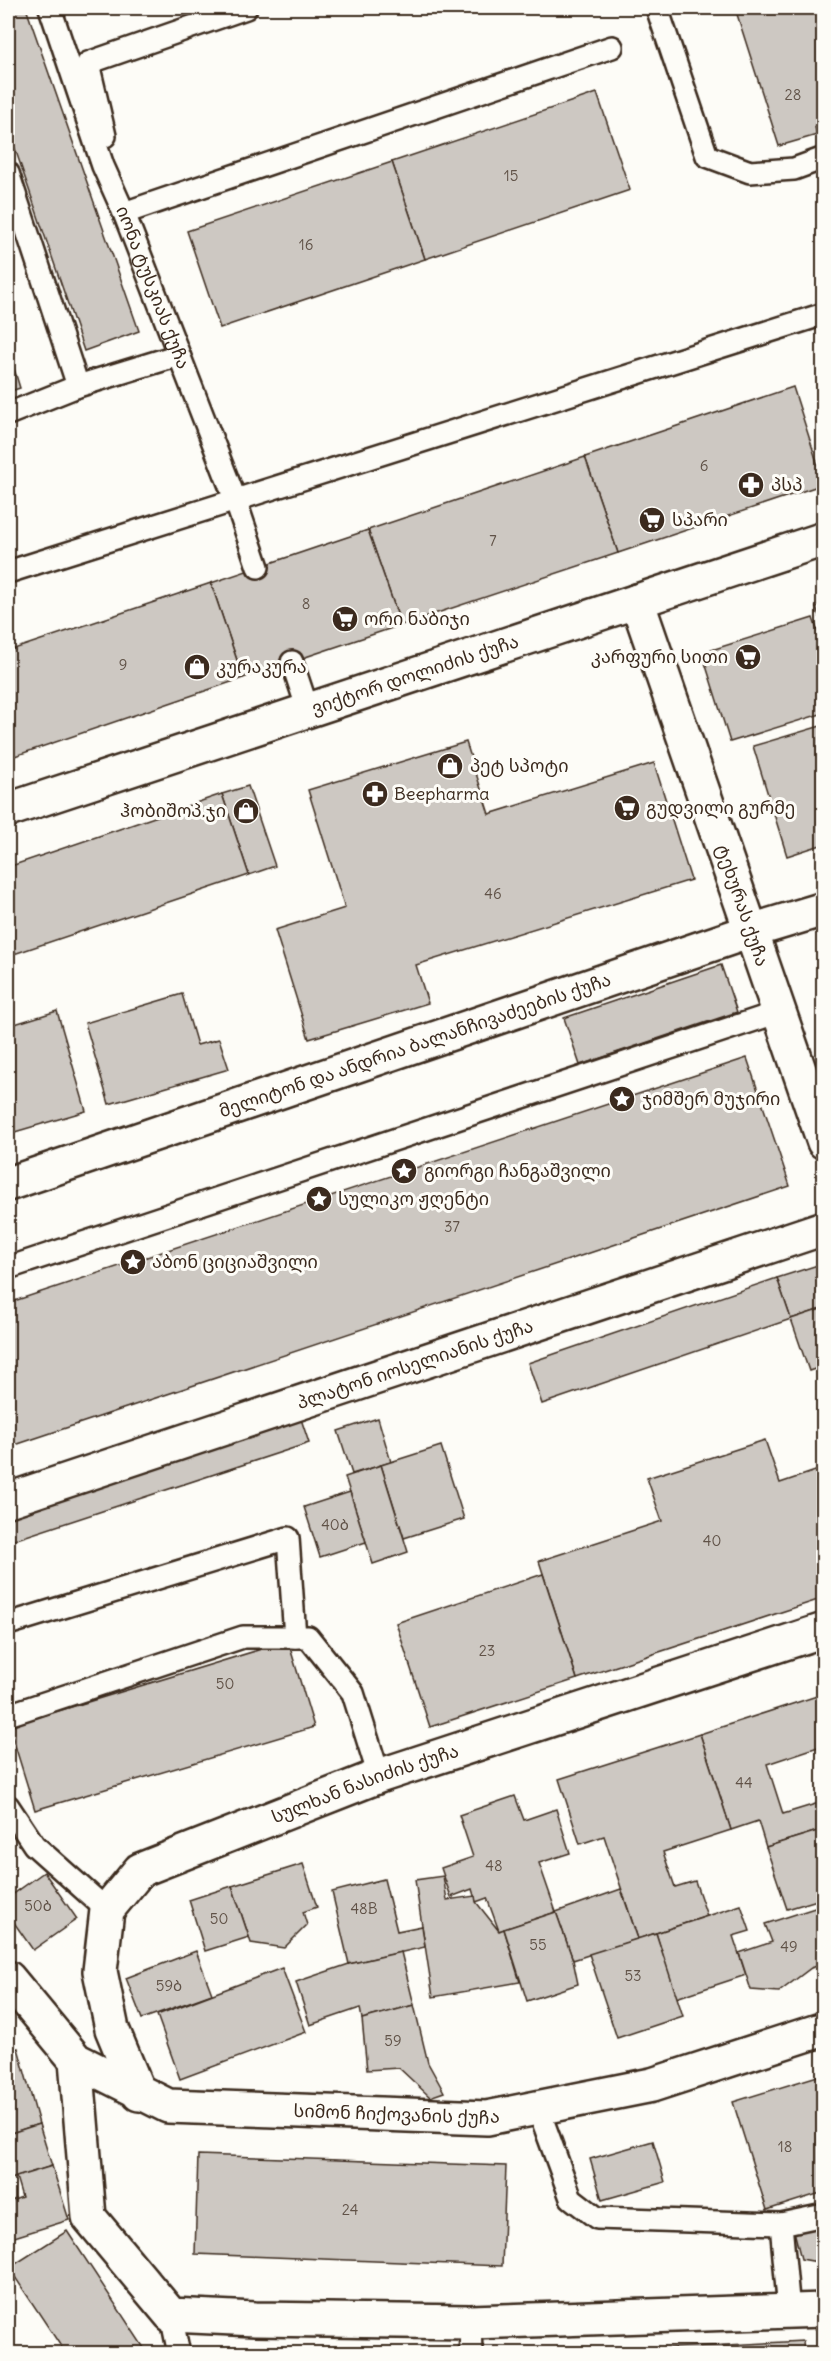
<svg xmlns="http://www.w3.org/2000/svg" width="831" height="2361" font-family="Delius,'Noto Sans Georgian',sans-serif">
  <rect width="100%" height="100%" fill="#fdfcf7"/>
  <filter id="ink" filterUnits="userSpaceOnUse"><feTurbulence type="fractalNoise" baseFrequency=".0167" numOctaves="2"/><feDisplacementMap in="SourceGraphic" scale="12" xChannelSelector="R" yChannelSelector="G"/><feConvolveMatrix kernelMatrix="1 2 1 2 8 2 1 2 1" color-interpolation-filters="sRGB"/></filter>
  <g filter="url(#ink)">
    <g fill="#cdc8c2" stroke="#3b2a1e" stroke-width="1.5">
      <polygon points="8,8 26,8 139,331 84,351 8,128"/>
      <polygon points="735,8 824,8 824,124 815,127 817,135 779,146"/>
      <polygon points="597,93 630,190 425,259 392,162"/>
      <polygon points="392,162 425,259 220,328 187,231"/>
      <polygon points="8,349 20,388 8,392"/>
      <polygon points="793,387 824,484 618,553 585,457"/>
      <polygon points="585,457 618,553 401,625 368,530"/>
      <polygon points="368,530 401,625 243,678 211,583"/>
      <polygon points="211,583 243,678 9,758 8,651"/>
      <polygon points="824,604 824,630 816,607"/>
      <polygon points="813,618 824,649 824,713 730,742 702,653"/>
      <polygon points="824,725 824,844 787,856 753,746"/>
      <polygon points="466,742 489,814 654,763 691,880 416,965 428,1003 309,1039 275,930 345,908 308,790"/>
      <polygon points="248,786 275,866 249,875 222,794"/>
      <polygon points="222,794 249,875 8,956 8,867"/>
      <polygon points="721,965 737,1012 580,1065 564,1018"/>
      <polygon points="182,994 197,1045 219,1039 229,1069 109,1104 85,1023"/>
      <polygon points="57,1011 86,1111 8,1134 8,1026"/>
      <polygon points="747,1058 790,1186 12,1446 8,1433 8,1303"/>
      <polygon points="824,1263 824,1308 791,1319 777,1278"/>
      <polygon points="777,1278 791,1319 542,1404 528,1363"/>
      <polygon points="824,1308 824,1366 809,1371 791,1319"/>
      <polygon points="298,1410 309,1443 8,1542 8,1506"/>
      <polygon points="378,1418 391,1462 352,1474 338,1431"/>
      <polygon points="765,1440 780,1483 824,1468 824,1598 577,1679 539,1561 662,1521 647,1478"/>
      <polygon points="441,1446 464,1519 404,1538 381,1465"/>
      <polygon points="381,1465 408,1552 373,1564 345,1477"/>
      <polygon points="350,1492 366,1542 320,1557 304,1507"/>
      <polygon points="543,1574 577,1679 430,1727 396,1623"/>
      <polygon points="288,1641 314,1727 35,1810 9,1726"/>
      <polygon points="823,1694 824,1745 767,1764 783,1814 822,1802 824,1829 766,1847 758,1821 731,1830 700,1734"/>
      <polygon points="700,1734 731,1830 663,1852 675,1887 695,1881 707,1916 638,1939 604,1836 580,1844 559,1779"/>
      <polygon points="515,1796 524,1820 556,1809 570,1853 539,1863 556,1912 499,1931 487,1898 476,1902 472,1889 451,1897 441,1868 473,1857 459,1815"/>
      <polygon points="824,1829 824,1898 787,1909 766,1847"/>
      <polygon points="303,1864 317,1907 303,1912 307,1925 284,1948 251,1943 232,1886"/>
      <polygon points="44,1872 77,1919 33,1950 8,1914 8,1898"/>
      <polygon points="443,1876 447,1900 475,1896 476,1902 499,1931 504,1929 520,1982 433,1997 415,1880"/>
      <polygon points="384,1879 397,1931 422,1926 425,1947 349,1964 332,1892"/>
      <polygon points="232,1886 249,1937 205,1951 189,1900"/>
      <polygon points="621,1889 638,1939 573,1960 556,1912"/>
      <polygon points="741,1905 750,1931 733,1936 746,1975 676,1998 656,1933"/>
      <polygon points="824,1905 824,1964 811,1968 779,1992 751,1990 739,1953 772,1942 765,1924"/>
      <polygon points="556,1912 573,1960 578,1984 527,2001 504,1929"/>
      <polygon points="656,1933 683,2016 617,2038 589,1954"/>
      <polygon points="196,1951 212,1994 142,2019 126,1978"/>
      <polygon points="401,1952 414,2005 362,2019 360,2008 310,2025 296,1982 349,1964"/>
      <polygon points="282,1968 306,2032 180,2079 157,2015"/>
      <polygon points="414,2005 428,2063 444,2092 430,2097 399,2068 367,2070 362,2019"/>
      <polygon points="18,2048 39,2124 8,2134 8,2051"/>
      <polygon points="824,2074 824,2192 767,2210 733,2102"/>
      <polygon points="39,2124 52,2166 8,2180 8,2134"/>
      <polygon points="653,2141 665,2182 602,2200 590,2159"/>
      <polygon points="198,2155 506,2166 502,2266 195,2254"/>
      <polygon points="52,2166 69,2220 8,2239 8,2202 22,2197 16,2177"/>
      <polygon points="824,2225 824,2263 801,2259 794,2231"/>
      <polygon points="67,2231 148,2354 66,2354 9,2268"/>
      <polygon points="803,2341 804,2354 552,2354"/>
    </g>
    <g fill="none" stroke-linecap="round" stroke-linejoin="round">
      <defs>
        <g id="lane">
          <path id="s1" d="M50,8L103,166L124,213L235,499L258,567"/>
          <polyline points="657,8 707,156 750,172 794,169 824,158"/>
          <polyline points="105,136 88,63 246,8"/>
          <polyline points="8,173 78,386"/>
          <polyline points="124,213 612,47"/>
          <polyline points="8,414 78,386 179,355"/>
          <polyline points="8,572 824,314"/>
          <polyline points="292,662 308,710"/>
          <polyline points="8,1268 779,1012"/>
          <polyline points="8,1624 288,1538 295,1637"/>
          <polyline points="8,1715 243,1637 308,1637 353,1693 379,1776"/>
          <polyline points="8,1806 34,1845 107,1910"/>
          <polyline points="538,2108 571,2198 597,2218 781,2224"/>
          <polyline points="789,2311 781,2224 824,2215"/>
          <polyline points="171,2315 179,2354"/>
          <polyline points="470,2322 471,2354"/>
        </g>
        <g id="street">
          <path id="s2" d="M8,1184L751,931"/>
          <path id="s3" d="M8,1500L824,1228"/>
          <polyline points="76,2060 89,2217 171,2315 255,2319 470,2322 824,2310"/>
          <path id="s4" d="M139,2094L112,2029L100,1971L107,1910L140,1870L379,1776L824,1630"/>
        </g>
        <g id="secondary">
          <path id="s5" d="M637,601L824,1142"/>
          <path id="s6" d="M8,810L824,539"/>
          <polyline points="751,931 824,909"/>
          <path id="s7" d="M8,1978L76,2060L168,2106L487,2118L652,2085L824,2029"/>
        </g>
      </defs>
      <use href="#lane" stroke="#3b2a1e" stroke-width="26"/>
      <use href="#street" stroke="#3b2a1e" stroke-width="38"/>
      <use href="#secondary" stroke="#3b2a1e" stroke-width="38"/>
      <use href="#lane" stroke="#fdfcf7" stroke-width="21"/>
      <use href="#street" stroke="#fdfcf7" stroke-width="33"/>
      <use href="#secondary" stroke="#fdfcf7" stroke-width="33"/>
    </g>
  </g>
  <defs>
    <symbol id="pharmacy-disc" viewBox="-11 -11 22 22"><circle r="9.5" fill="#3b2a1e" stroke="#fdfcf7"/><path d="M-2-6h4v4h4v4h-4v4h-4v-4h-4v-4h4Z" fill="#fff"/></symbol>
    <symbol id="supermarket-disc" viewBox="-11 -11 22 22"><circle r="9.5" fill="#3b2a1e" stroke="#fdfcf7"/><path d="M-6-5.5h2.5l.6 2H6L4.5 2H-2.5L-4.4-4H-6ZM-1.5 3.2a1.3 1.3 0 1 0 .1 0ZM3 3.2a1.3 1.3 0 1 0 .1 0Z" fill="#fff"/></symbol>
    <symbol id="shop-disc" viewBox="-11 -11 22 22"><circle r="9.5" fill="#3b2a1e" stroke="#fdfcf7"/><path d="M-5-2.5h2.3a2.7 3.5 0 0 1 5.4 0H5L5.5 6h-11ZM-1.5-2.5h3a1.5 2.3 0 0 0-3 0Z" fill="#fff"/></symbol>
    <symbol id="sight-disc" viewBox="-11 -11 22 22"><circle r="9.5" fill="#3b2a1e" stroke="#fdfcf7"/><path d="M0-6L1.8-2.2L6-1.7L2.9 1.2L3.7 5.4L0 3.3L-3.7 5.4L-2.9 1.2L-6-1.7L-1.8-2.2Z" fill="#fff"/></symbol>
  </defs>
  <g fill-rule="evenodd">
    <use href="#pharmacy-disc" x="736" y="470" width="30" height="30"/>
    <use href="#supermarket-disc" x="637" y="505" width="30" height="30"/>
    <use href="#supermarket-disc" x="330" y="604" width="30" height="30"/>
    <use href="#supermarket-disc" x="733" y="642" width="30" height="30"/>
    <use href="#shop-disc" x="182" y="652" width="30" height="30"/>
    <use href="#shop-disc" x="435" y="751" width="30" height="30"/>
    <use href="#pharmacy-disc" x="360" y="779" width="30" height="30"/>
    <use href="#supermarket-disc" x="612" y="793" width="30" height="30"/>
    <use href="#shop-disc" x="231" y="796" width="30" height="30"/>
    <use href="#sight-disc" x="607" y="1084" width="30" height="30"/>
    <use href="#sight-disc" x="389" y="1156" width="30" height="30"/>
    <use href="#sight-disc" x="304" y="1184" width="30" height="30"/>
    <use href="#sight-disc" x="118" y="1247" width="30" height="30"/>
  </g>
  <g text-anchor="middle" stroke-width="6" stroke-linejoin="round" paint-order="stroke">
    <g font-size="15" fill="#605247">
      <text x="793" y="100">28</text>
      <text x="511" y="181">15</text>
      <text x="306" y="250">16</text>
      <text x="704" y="471">6</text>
      <text x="493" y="546">7</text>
      <text x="306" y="609">8</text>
      <text x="123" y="670">9</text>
      <text x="493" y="899">46</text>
      <text x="452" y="1232">37</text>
      <text x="335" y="1530">40ბ</text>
      <text x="712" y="1546">40</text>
      <text x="487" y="1656">23</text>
      <text x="225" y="1689">50</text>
      <text x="744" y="1788">44</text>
      <text x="494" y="1871">48</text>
      <text x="38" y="1911">50ბ</text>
      <text x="364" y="1914">48B</text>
      <text x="219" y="1924">50</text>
      <text x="538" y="1950">55</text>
      <text x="789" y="1952">49</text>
      <text x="633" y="1981">53</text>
      <text x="169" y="1991">59ბ</text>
      <text x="393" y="2046">59</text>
      <text x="785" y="2152">18</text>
      <text x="350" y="2215">24</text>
    </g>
    <g font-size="18" fill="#3b2a1e" stroke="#fdfcf7">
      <text dy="6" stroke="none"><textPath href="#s1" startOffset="298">იონა ტუსკიას ქუჩა</textPath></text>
      <text dy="6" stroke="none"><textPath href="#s6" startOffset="429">ვიქტორ დოლიძის ქუჩა</textPath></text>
      <text dy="6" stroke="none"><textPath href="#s5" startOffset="322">ტეხურას ქუჩა</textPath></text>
      <text dy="6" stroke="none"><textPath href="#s2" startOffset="430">მელიტონ და ანდრია ბალანჩივაძეების ქუჩა</textPath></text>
      <text dy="6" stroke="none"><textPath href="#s3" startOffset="429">პლატონ იოსელიანის ქუჩა</textPath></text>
      <text dy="6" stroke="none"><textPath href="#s4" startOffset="484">სულხან ნასიძის ქუჩა</textPath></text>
      <text dy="6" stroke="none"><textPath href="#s7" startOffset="438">სიმონ ჩიქოვანის ქუჩა</textPath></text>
    </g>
    <g font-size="18" fill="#3b2a1e" stroke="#fdfcf7" text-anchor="start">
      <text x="771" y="491">პსპ</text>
      <text x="672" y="526">სპარი</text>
      <text x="364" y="625">ორი ნაბიჯი</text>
      <text x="728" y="663" text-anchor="end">კარფური სითი</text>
      <text x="216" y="673">კურაკურა</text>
      <text x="470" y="772">პეტ სპოტი</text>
      <text x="394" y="800">Beepharma</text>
      <text x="646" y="814">გუდვილი გურმე</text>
      <text x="226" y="817" text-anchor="end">ჰობიშოპ.ჯი</text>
      <text x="642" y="1105">ჯიმშერ მუჯირი</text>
      <text x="424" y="1177">გიორგი ჩანგაშვილი</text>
      <text x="338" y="1205">სულიკო ჟღენტი</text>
      <text x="152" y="1268">აბონ ციციაშვილი</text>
    </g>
  </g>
  <rect width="831" height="2361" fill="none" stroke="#fdfcf7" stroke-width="30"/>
  <rect x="15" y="15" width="801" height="2331" fill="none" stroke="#3b2a1e" stroke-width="2" filter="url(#ink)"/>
</svg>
